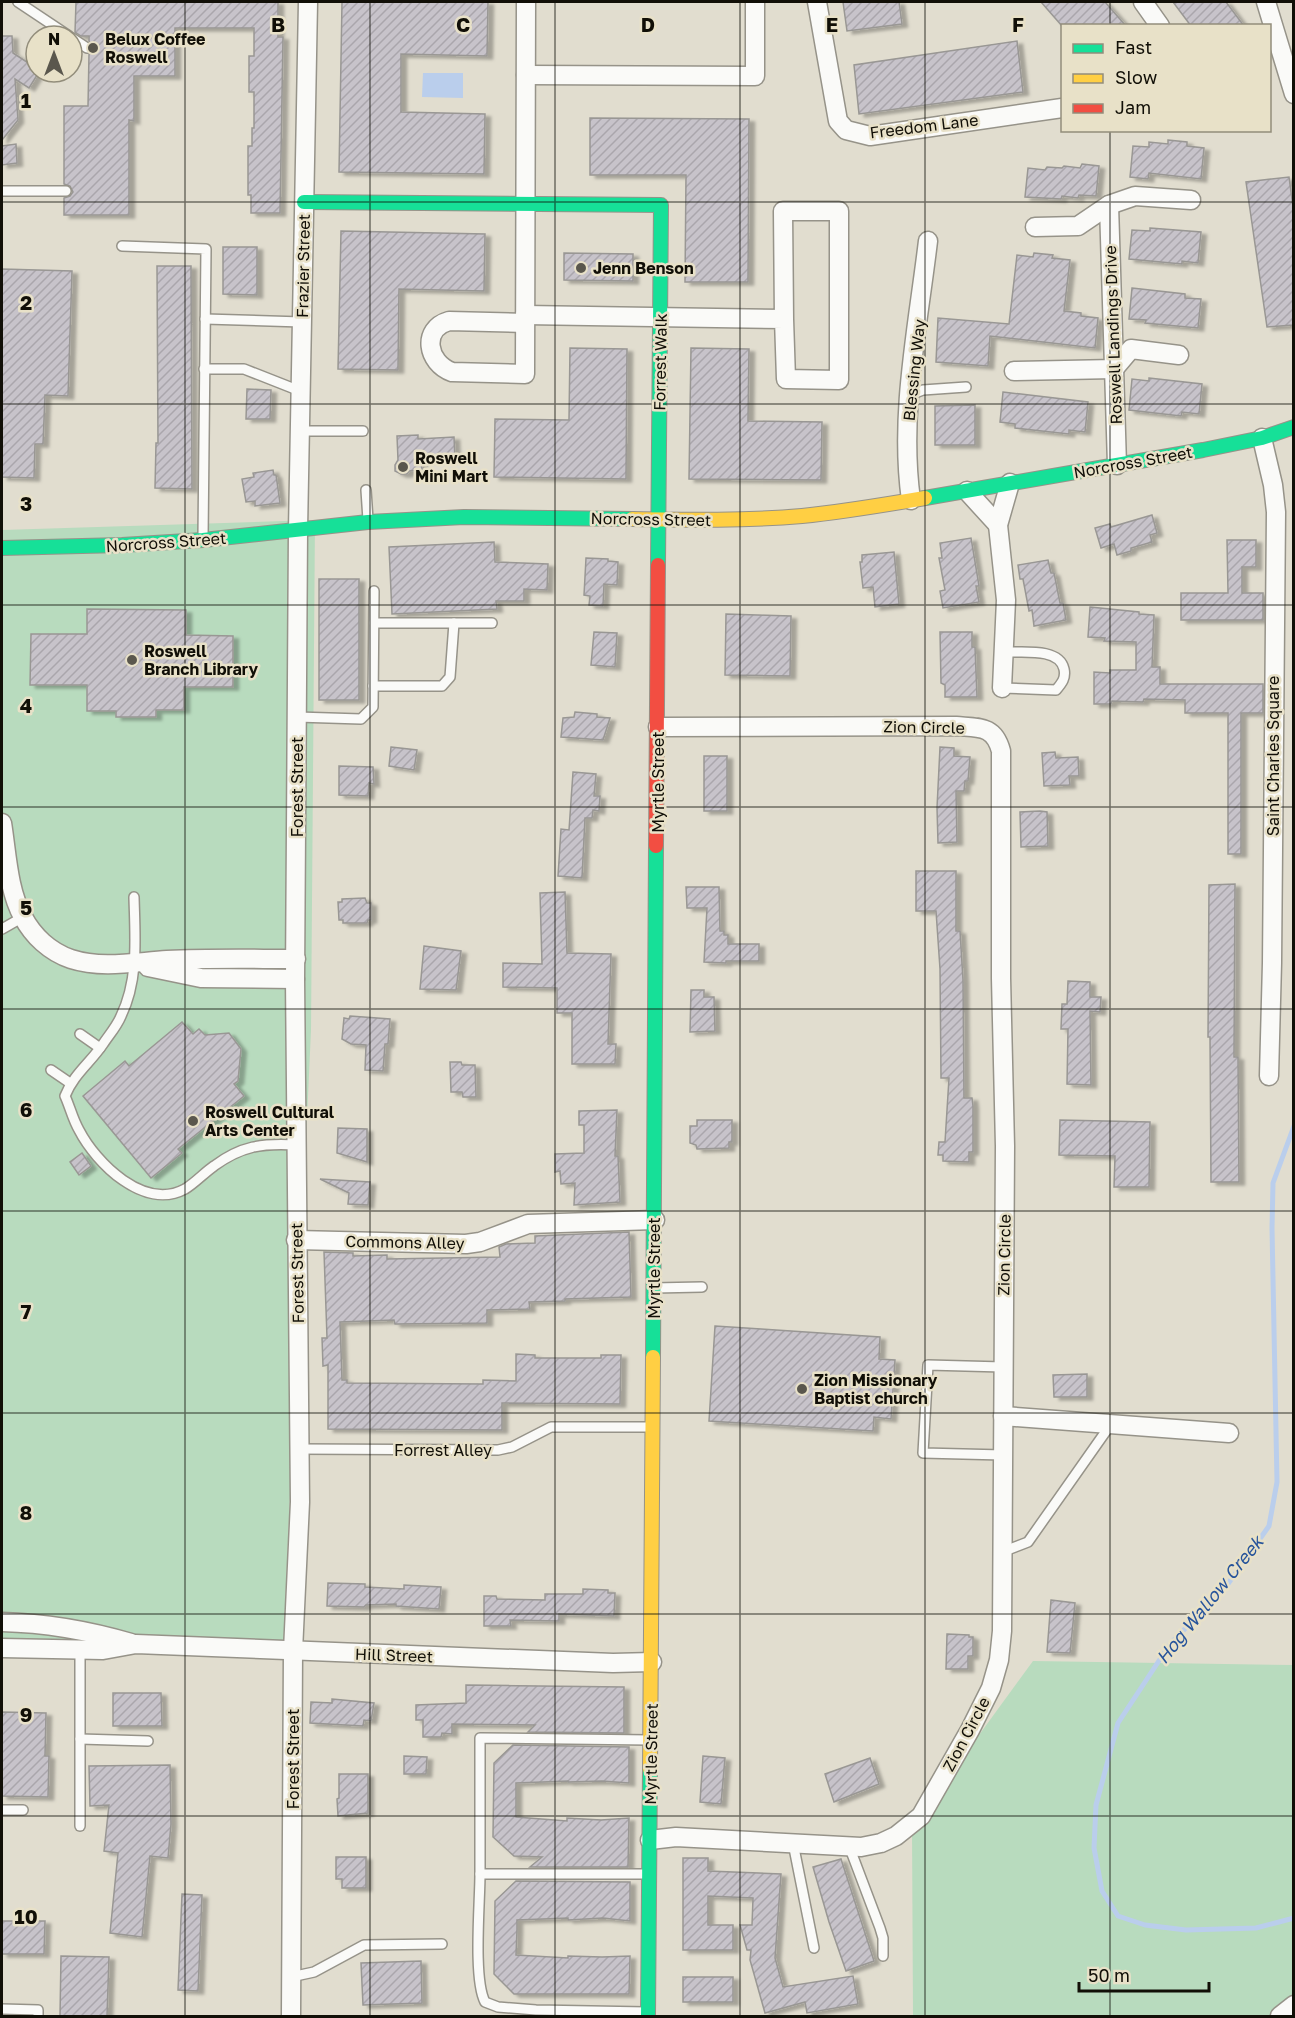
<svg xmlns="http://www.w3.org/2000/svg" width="1295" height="2018" font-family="'Golos Text',sans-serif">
  <defs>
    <pattern id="building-hatch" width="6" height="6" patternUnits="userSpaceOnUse" patternTransform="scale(1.5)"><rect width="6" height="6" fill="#c7c3ca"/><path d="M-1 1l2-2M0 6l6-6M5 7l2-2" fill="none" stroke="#aaa6ac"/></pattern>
    <filter id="shadow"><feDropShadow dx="5.5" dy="3" stdDeviation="1.5" flood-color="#0004"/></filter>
  </defs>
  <rect width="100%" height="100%" fill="#e1ddcf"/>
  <g fill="#b8dbbe">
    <polygon points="315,520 311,1030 283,1650 2,1640 2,530"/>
    <polygon points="1033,1661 1293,1665 1293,2016 913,2016 912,1827"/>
  </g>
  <polygon fill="#baceec" points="423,73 463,73 463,98 422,97"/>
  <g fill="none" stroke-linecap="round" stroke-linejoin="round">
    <polyline stroke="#baceec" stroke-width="5" points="1294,1126 1273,1183 1272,1228 1277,1482 1269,1526 1225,1588 1170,1644 1118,1723 1096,1805 1094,1848 1102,1891 1118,1916 1145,1925 1186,1930 1256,1928 1294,1918"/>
  </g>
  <g fill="url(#building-hatch)" stroke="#999794" stroke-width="1.5" filter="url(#shadow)">
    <polygon points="76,2 278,2 278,37 283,37 280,213 251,213 251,195 248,195 248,146 252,146 252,128 254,128 254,92 249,92 249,56 254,56 254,28 175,28 175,76 134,76 134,121 129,120 129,215 64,215 64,198 70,196 73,192 70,186 64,184 64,106 88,106 89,54 94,48 89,41 89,36 81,36 75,32"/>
    <polygon points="342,2 488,2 487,56 401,54 401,112 485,114 484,174 339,172"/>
    <polygon points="843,2 899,2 902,24 847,31"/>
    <polygon points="1041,2 1105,2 1126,26 1062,26"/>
    <polygon points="1173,2 1226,2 1244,26 1191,26"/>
    <polygon points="2,36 12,36 13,53 36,68 36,72 39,72 29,88 15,79 18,120 2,140"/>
    <polygon points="1017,41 1023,92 859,114 854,65"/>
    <polygon points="590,118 749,119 748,282 685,282 686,175 590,175"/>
    <polygon points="1168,140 1187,142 1187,146 1204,148 1201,179 1149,173 1148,179 1130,177 1133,146 1149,147 1149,142 1168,144"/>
    <polygon points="16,144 17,163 2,165 2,146"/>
    <polygon points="1082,164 1099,166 1096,196 1079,195 1078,198 1062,196 1061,199 1025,197 1028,168 1045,170 1047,167 1062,168 1064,166 1080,168"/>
    <polygon points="1289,177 1293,207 1293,325 1267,327 1246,182"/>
    <polygon points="1150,228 1201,232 1198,263 1182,261 1182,264 1129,259 1132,230 1150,231"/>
    <polygon points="341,231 485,234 484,291 399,289 398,370 338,369"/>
    <polygon points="223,247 257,247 257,295 223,294"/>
    <polygon points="564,253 633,254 633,281 564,280"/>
    <polygon points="1034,253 1053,255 1052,258 1070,260 1064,311 1081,313 1081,316 1098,318 1095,348 990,336 988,366 936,362 938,318 1009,324 1017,255 1033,257"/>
    <polygon points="157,266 191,266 192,489 155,488 156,443 158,443"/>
    <polygon points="2,269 72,271 68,396 45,395 43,444 35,444 34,478 2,477"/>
    <polygon points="1132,288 1185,294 1185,298 1201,299 1198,328 1145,323 1146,320 1129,319"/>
    <polygon points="570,348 627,349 626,479 494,477 495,419 569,420"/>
    <polygon points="691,348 749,349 748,421 822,422 821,480 689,479"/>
    <polygon points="1149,378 1202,384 1199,414 1182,412 1181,416 1129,410 1132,379 1149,381"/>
    <polygon points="247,389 271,390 270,419 246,419"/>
    <polygon points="1003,392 1088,402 1085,432 1069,430 1069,434 1015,428 1015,424 1000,422"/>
    <polygon points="975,405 975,445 935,445 935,406"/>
    <polygon points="418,435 418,439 454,437 455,459 421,460 422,470 409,471 407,474 401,474 395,471 395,465 398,460 397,436"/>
    <polygon points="273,470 274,475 276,475 280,503 255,506 255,501 246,502 242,479 254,477 253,473"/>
    <polygon points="1152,515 1157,533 1150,535 1152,542 1131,548 1131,551 1117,555 1114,544 1101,548 1095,528 1110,524 1111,527"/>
    <polygon points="971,538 979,586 976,586 979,602 943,608 940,591 945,590 939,558 942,558 940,543"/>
    <polygon points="1227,540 1256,540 1256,567 1242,567 1242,593 1263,593 1263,620 1181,620 1181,593 1228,593"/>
    <polygon points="494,542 495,562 548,564 547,590 524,589 524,601 496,601 497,609 392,614 389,547"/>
    <polygon points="894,552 899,604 875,607 873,587 863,588 860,562 862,562 862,555"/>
    <polygon points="586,558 608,559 608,561 618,562 617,585 604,584 603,606 589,605 590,596 584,595"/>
    <polygon points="1048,560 1051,573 1054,573 1060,603 1063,603 1066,620 1034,626 1032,610 1029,611 1023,579 1020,579 1018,565"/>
    <rect x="319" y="579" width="40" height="121"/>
    <polygon points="1090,607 1139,612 1139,614 1154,615 1152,667 1160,667 1160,684 1263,684 1263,713 1241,713 1241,854 1228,854 1228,713 1185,713 1185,700 1144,699 1143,702 1112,701 1111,704 1094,704 1094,672 1110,673 1110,670 1136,670 1136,642 1104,641 1105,638 1088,637"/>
    <polygon points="87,609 186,610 186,635 233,636 233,687 184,687 184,710 156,710 156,717 116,717 116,711 87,711 87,685 30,685 31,634 87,634"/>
    <polygon points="726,614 791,616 790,676 725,675"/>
    <polygon points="594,632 617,633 615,667 591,665"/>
    <polygon points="940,632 972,632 972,647 975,647 977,697 945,697 945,685 941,683"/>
    <polygon points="575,712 597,714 597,717 610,718 603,740 561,737 563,718 574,717"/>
    <polygon points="391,747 417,750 414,770 389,766"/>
    <polygon points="940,747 954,748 954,756 970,757 968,781 965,781 964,791 956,791 957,842 938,843 937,808"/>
    <polygon points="1055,752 1056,758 1078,757 1079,776 1069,776 1070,785 1044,786 1042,753"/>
    <rect x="704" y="756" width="23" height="55"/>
    <polygon points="339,766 373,767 374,784 369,783 368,796 339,795"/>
    <polygon points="573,772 596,774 594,796 600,796 599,811 593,810 592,818 585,818 582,878 558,876 561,829 569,830"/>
    <polygon points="1040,811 1047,812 1048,846 1021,847 1020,812"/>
    <polygon points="916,871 956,871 956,931 960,931 963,980 964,1098 972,1098 973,1106 973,1152 969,1152 969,1162 943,1161 943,1155 938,1155 939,1142 945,1142 949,1078 941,1078 940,969 936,911 916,911"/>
    <polygon points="1235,884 1234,1057 1238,1057 1239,1182 1211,1182 1210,1037 1208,1037 1209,885"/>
    <polygon points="686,887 719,887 720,931 724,931 724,935 728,935 728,944 759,944 759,961 726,961 726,963 704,962 707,908 687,908"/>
    <polygon points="565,892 567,953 611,954 608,1044 616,1044 615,1064 572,1064 572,1013 557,1013 557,988 503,987 503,963 542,964 540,893"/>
    <polygon points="365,898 367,903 371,903 371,920 368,920 367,923 343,923 343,920 339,920 338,902 342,902 342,899"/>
    <polygon points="424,946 461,951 456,990 420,989"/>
    <polygon points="1068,981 1090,982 1090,997 1101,997 1100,1012 1090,1011 1091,1085 1067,1084 1068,1029 1061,1029 1062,1004 1067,1004"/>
    <polygon points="691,990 704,990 704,997 714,997 715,1031 690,1032"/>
    <polygon points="350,1016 390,1019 388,1044 385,1044 383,1071 365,1070 366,1045 351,1044 342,1039 344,1018 349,1019"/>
    <polygon points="182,1022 193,1034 199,1029 205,1035 229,1033 241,1049 238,1081 234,1084 244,1096 178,1149 182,1153 151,1178 83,1096 125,1061 129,1066"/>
    <polygon points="450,1062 461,1062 462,1065 475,1065 476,1097 463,1097 462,1092 451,1092"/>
    <polygon points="617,1110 615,1156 618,1156 620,1202 574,1205 575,1183 561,1184 560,1171 555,1172 555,1154 584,1153 584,1125 579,1125 579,1111"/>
    <polygon points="697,1120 732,1120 732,1142 729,1142 729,1148 697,1149 696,1145 690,1143 690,1126 697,1126"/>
    <polygon points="1060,1120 1150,1122 1149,1187 1114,1187 1115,1156 1059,1155"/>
    <polygon points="338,1128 367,1129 367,1162 337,1153"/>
    <polygon points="82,1153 91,1166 79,1175 70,1162"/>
    <polygon points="320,1179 370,1182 368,1205 348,1204 349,1193"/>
    <polygon points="629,1232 631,1297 565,1299 565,1301 529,1302 530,1309 487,1310 487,1323 395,1324 394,1320 340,1322 342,1380 347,1380 347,1383 483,1384 483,1380 516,1381 516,1354 535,1355 535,1358 601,1358 601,1355 621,1355 620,1404 502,1403 502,1430 328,1429 328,1365 323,1366 322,1338 327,1338 324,1252 353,1253 353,1256 387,1255 387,1259 500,1257 499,1247 506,1244 535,1243 535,1236"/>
    <polygon points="715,1326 880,1337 879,1359 895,1360 891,1419 874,1417 873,1431 709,1421"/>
    <polygon points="1087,1374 1087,1397 1054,1397 1053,1375"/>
    <polygon points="328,1583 365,1584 365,1587 404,1589 404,1585 441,1587 439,1609 396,1606 396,1604 366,1605 364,1607 327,1606"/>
    <polygon points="583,1589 608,1590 608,1593 615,1593 614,1616 559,1614 559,1621 510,1620 511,1626 484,1626 484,1596 496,1596 497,1599 545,1600 545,1594 583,1594"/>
    <polygon points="1051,1600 1075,1603 1070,1653 1047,1652"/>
    <polygon points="947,1634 969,1635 969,1637 973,1637 973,1656 968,1656 968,1669 946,1669"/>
    <polygon points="466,1685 624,1687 624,1733 528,1732 535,1725 452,1724 452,1734 442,1733 441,1737 423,1737 423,1720 416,1720 416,1705 466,1703"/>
    <polygon points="113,1693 161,1693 162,1726 113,1726"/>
    <polygon points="332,1699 374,1703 371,1721 364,1720 363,1726 310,1723 311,1702 332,1703"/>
    <polygon points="2,1712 46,1713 45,1756 49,1756 48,1797 2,1796"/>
    <polygon points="513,1745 629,1747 629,1783 602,1781 568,1782 568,1781 516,1783 516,1817 567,1821 567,1818 601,1820 629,1818 628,1867 530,1867 542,1857 514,1856 493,1837 494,1763"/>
    <polygon points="404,1756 427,1757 426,1774 404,1774"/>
    <polygon points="703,1756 725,1758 721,1804 700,1802"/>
    <polygon points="870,1758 879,1784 834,1802 825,1774"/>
    <polygon points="170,1765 171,1824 168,1858 150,1856 142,1937 110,1933 118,1853 104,1851 109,1805 90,1806 89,1766"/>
    <polygon points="339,1774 368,1774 368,1813 338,1816 337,1799 339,1798"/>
    <polygon points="336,1857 366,1857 366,1888 342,1888 342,1879 336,1879"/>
    <polygon points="683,1858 708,1858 708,1871 781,1874 775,1958 783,1987 853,1976 858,2004 807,2013 805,2002 765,2013 750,1960 751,1950 747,1950 740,1925 752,1925 753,1898 708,1896 708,1925 733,1925 733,1950 683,1950"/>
    <polygon points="841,1859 874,1961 846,1971 829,1922 813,1867"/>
    <polygon points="516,1881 630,1882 630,1921 603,1918 568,1920 568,1918 517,1920 517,1930 516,1955 568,1958 568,1956 602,1957 630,1956 629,1994 514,1994 494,1974 495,1901"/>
    <polygon points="182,1894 202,1895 198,1991 178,1990"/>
    <polygon points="2,1921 45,1921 44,1954 2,1954"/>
    <polygon points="61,1956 109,1957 107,2016 60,2016"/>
    <polygon points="421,1961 422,2003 363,2005 361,1963"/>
    <rect x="683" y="1977" width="50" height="25"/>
  </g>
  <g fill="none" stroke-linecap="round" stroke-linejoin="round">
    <defs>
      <g id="lane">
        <polyline points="18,2 69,36"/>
        <polyline points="72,38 87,48"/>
        <polyline points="2,191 66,191"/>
        <polyline points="122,246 206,249 203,538"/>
        <polyline points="205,319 302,322"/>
        <polyline points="204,369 244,369 300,391"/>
        <polyline points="910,395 923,390 966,387"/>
        <polyline points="300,431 363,431"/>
        <polyline points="366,490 368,520"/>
        <polyline points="454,623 492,623"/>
        <polyline points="373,686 442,686 450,677 454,623 374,623"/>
        <path d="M1002,688L1056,690C1062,683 1066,678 1064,669C1059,647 1021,653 1004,652"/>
        <polyline points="297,717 361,719 373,707 374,591"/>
        <path d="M134,897C135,937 139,979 121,1016C117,1026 109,1035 103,1044C91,1062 73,1075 65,1096C70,1107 73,1120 79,1130C96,1163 144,1211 185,1189C195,1183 204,1173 214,1166C241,1146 262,1143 296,1145"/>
        <polyline points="2,929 23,917"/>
        <polyline points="80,1034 100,1048"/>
        <polyline points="51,1070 70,1083"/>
        <polyline points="654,1288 702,1287"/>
        <polyline points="299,1449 498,1450 512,1447 551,1427 652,1427"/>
        <polyline points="1003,1455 923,1453 928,1365 1003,1367"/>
        <polyline points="1002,1552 1028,1542 1111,1424"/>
        <polyline points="80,1739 148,1741"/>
        <polyline points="2,1810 23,1810"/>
        <polyline points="80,1826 80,1650"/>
        <polyline points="793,1843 814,1948"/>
        <polyline points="849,1846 880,1928 883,1938 883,1956"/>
        <path d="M480,1874C480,1903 473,1979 485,2002L498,2007L536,2010L646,2012"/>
        <polyline points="647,1874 480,1874 480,1738 650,1740"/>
        <polyline points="291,1977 314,1972 364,1945 442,1944"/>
        <polyline points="2,2009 38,2010 38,2016"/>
      </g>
      <g id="street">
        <polyline points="817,2 838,121 846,130 870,136 1062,108"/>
        <polyline points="1143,2 1160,26"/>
        <polyline points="1266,2 1294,94"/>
        <polyline points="526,75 755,76 755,2"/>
        <polyline points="1109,205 1117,465"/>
        <polyline points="1035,227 1078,226 1109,205 1135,196 1191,200"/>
        <polyline points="525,315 784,319 783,211 839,211 839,380 786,379 784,319"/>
        <path d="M525,323L449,321C421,329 427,363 452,372L525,374L526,2"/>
        <polyline points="1014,371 1114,369 1131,349 1179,355"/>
        <polyline points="1262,438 1273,485 1276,512 1272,963 1269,1076"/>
        <polyline points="967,491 998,525"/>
        <path d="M911,500C899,415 918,326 928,241"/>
        <polyline points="1002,688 1006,600 998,525 1010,483"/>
        <path d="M2,823C7,854 8,890 23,917C33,936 50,952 71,959C102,969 135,962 167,960C209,958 253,959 296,959"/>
        <polyline points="148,967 201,978 295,979"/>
        <polyline points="296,1240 466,1244 480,1242 528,1224 655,1220"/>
        <polyline points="1003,1416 1229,1433"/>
        <path d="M2,1622C44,1623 90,1631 131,1643"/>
        <polyline points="2,1648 103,1650 136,1644 613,1663 652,1662"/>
        <path d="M650,1840L676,1837L861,1847L881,1843L896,1836L921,1816L970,1730L991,1688L999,1660L1002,1631L1005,1146L1001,978V751C994,725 979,728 956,726L658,727"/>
        <polyline points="291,2016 293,1651 300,1502 295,979 298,530 308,2"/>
        <polyline points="1280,2016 1294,2005"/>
      </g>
      <g id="fast">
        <polyline points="304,202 661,205 658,565"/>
        <polyline points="925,498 1203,450 1262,438 1294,427"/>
        <polyline points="2,548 122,545 203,540 368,522 464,517 632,519"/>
        <polyline points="653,1357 656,846"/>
        <polyline points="648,2016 650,1769"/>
      </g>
      <g id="slow">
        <path d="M632,519C689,520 746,521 802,516C843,512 884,505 925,498"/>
        <polyline points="650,1769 653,1357"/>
      </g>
      <polyline id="jam" points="656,846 658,565"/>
    </defs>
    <use href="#lane" stroke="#969389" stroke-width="12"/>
    <use href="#street" stroke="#969389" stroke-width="21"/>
    <use href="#fast" stroke="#969389" stroke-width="16"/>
    <use href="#slow" stroke="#969389" stroke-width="16"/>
    <use href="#jam" stroke="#969389" stroke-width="16"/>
    <use href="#lane" stroke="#fafaf8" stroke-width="9"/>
    <use href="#street" stroke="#fafaf8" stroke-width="18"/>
    <use href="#fast" stroke="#16e098" stroke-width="14"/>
    <use href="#slow" stroke="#ffcf43" stroke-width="14"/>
    <use href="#jam" stroke="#f24e42" stroke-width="14"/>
  </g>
  <path fill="none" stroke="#110f07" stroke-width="1.5" stroke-opacity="0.55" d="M185,2V2016M370,2V2016M555,2V2016M740,2V2016M925,2V2016M1110,2V26M1110,130V2016M2,202H1294M2,404H1294M2,605H1294M2,807H1294M2,1009H1294M2,1211H1294M2,1413H1294M2,1614H1294M2,1816H1294"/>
  <g fill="#5a574d" stroke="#e8e1c8" stroke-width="2">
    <circle cx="93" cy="48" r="6"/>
    <circle cx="581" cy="268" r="6"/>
    <circle cx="403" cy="467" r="6"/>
    <circle cx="132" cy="660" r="6"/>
    <circle cx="193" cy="1121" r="6"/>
    <circle cx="802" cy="1389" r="6"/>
  </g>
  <g text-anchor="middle" stroke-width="5" stroke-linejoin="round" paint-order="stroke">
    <g font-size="16" font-weight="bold" fill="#110f07" stroke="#e8e1c8" text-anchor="start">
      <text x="105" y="45">Belux Coffee<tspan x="105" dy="18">Roswell</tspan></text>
      <text x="593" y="274">Jenn Benson</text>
      <text x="415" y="464">Roswell<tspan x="415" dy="18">Mini Mart</tspan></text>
      <text x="144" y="657">Roswell<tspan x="144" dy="18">Branch Library</tspan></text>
      <text x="205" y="1118">Roswell Cultural<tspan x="205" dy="18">Arts Center</tspan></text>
      <text x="814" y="1386">Zion Missionary<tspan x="814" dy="18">Baptist church</tspan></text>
    </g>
    <g font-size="16" fill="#110f07" stroke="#e8e1c8">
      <text transform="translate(924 126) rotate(-7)" y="6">Freedom Lane</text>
      <text transform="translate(303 266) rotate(-89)" y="6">Frazier Street</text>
      <text transform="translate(1113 335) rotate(-92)" y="6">Roswell Landings Drive</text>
      <text transform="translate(660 362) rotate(-89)" y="6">Forrest Walk</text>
      <text transform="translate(914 370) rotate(-84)" y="6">Blessing Way</text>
      <text transform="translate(1133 462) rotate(-10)" y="6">Norcross Street</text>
      <text transform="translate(651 519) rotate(1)" y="6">Norcross Street</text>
      <text transform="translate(166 542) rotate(-4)" y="6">Norcross Street</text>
      <text transform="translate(924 727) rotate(1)" y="6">Zion Circle</text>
      <text transform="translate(1273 756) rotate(-90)" y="6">Saint Charles Square</text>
      <text transform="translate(658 782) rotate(-90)" y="6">Myrtle Street</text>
      <text transform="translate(297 787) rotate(-90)" y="6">Forest Street</text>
      <text transform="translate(405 1242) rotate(1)" y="6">Commons Alley</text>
      <text transform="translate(1004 1255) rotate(-89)" y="6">Zion Circle</text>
      <text transform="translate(654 1268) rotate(-90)" y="6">Myrtle Street</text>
      <text transform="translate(297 1273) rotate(-91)" y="6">Forest Street</text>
      <text x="443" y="1456">Forrest Alley</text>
      <text transform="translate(394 1655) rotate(2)" y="6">Hill Street</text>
      <text transform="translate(966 1734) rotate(-62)" y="6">Zion Circle</text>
      <text transform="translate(651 1754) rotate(-89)" y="6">Myrtle Street</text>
      <text transform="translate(293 1759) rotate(-90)" y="6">Forest Street</text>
    </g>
    <g font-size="18" font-style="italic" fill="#27549b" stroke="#e8e1c8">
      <text transform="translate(1210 1600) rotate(-51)" y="6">Hog Wallow Creek</text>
    </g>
  </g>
  <g font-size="20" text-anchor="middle" font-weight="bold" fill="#110f07" stroke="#e8e1c8" stroke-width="5" stroke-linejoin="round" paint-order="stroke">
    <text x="278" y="32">B</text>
    <text x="463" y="32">C</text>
    <text x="648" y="32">D</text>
    <text x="832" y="32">E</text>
    <text x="1018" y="32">F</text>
    <text x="26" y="108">1</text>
    <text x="26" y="310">2</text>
    <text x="26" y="511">3</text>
    <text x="26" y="713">4</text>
    <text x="26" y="915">5</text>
    <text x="26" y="1117">6</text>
    <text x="26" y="1319">7</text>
    <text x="26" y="1520">8</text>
    <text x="26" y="1722">9</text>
    <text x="26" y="1924">10</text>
  </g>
  <rect width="1295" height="2018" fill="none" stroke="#110f07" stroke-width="6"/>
  <rect x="1061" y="24" width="210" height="108" fill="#e8e1c8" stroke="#928d7b" stroke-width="1.5"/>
  <rect x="1073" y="44" width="30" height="9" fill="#16e098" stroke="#928d7b" stroke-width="1.5"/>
  <text x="1115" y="54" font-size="18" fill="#110f07">Fast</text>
  <rect x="1073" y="74" width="30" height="9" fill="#ffcf43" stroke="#928d7b" stroke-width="1.5"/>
  <text x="1115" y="84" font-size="18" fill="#110f07">Slow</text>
  <rect x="1073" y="104" width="30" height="9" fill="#f24e42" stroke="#928d7b" stroke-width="1.5"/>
  <text x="1115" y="114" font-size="18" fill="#110f07">Jam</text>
  <g transform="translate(54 54)"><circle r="28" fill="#e8e1c8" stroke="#928d7b" stroke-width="1.5"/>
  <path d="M0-4.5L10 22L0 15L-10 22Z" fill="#5a574d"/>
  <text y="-9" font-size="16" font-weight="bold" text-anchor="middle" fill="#110f07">N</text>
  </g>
  <path d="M1079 1982v9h130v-9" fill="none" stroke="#110f07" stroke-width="3"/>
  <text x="1088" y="1982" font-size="18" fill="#110f07" stroke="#e8e1c8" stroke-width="4.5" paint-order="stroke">50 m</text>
</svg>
